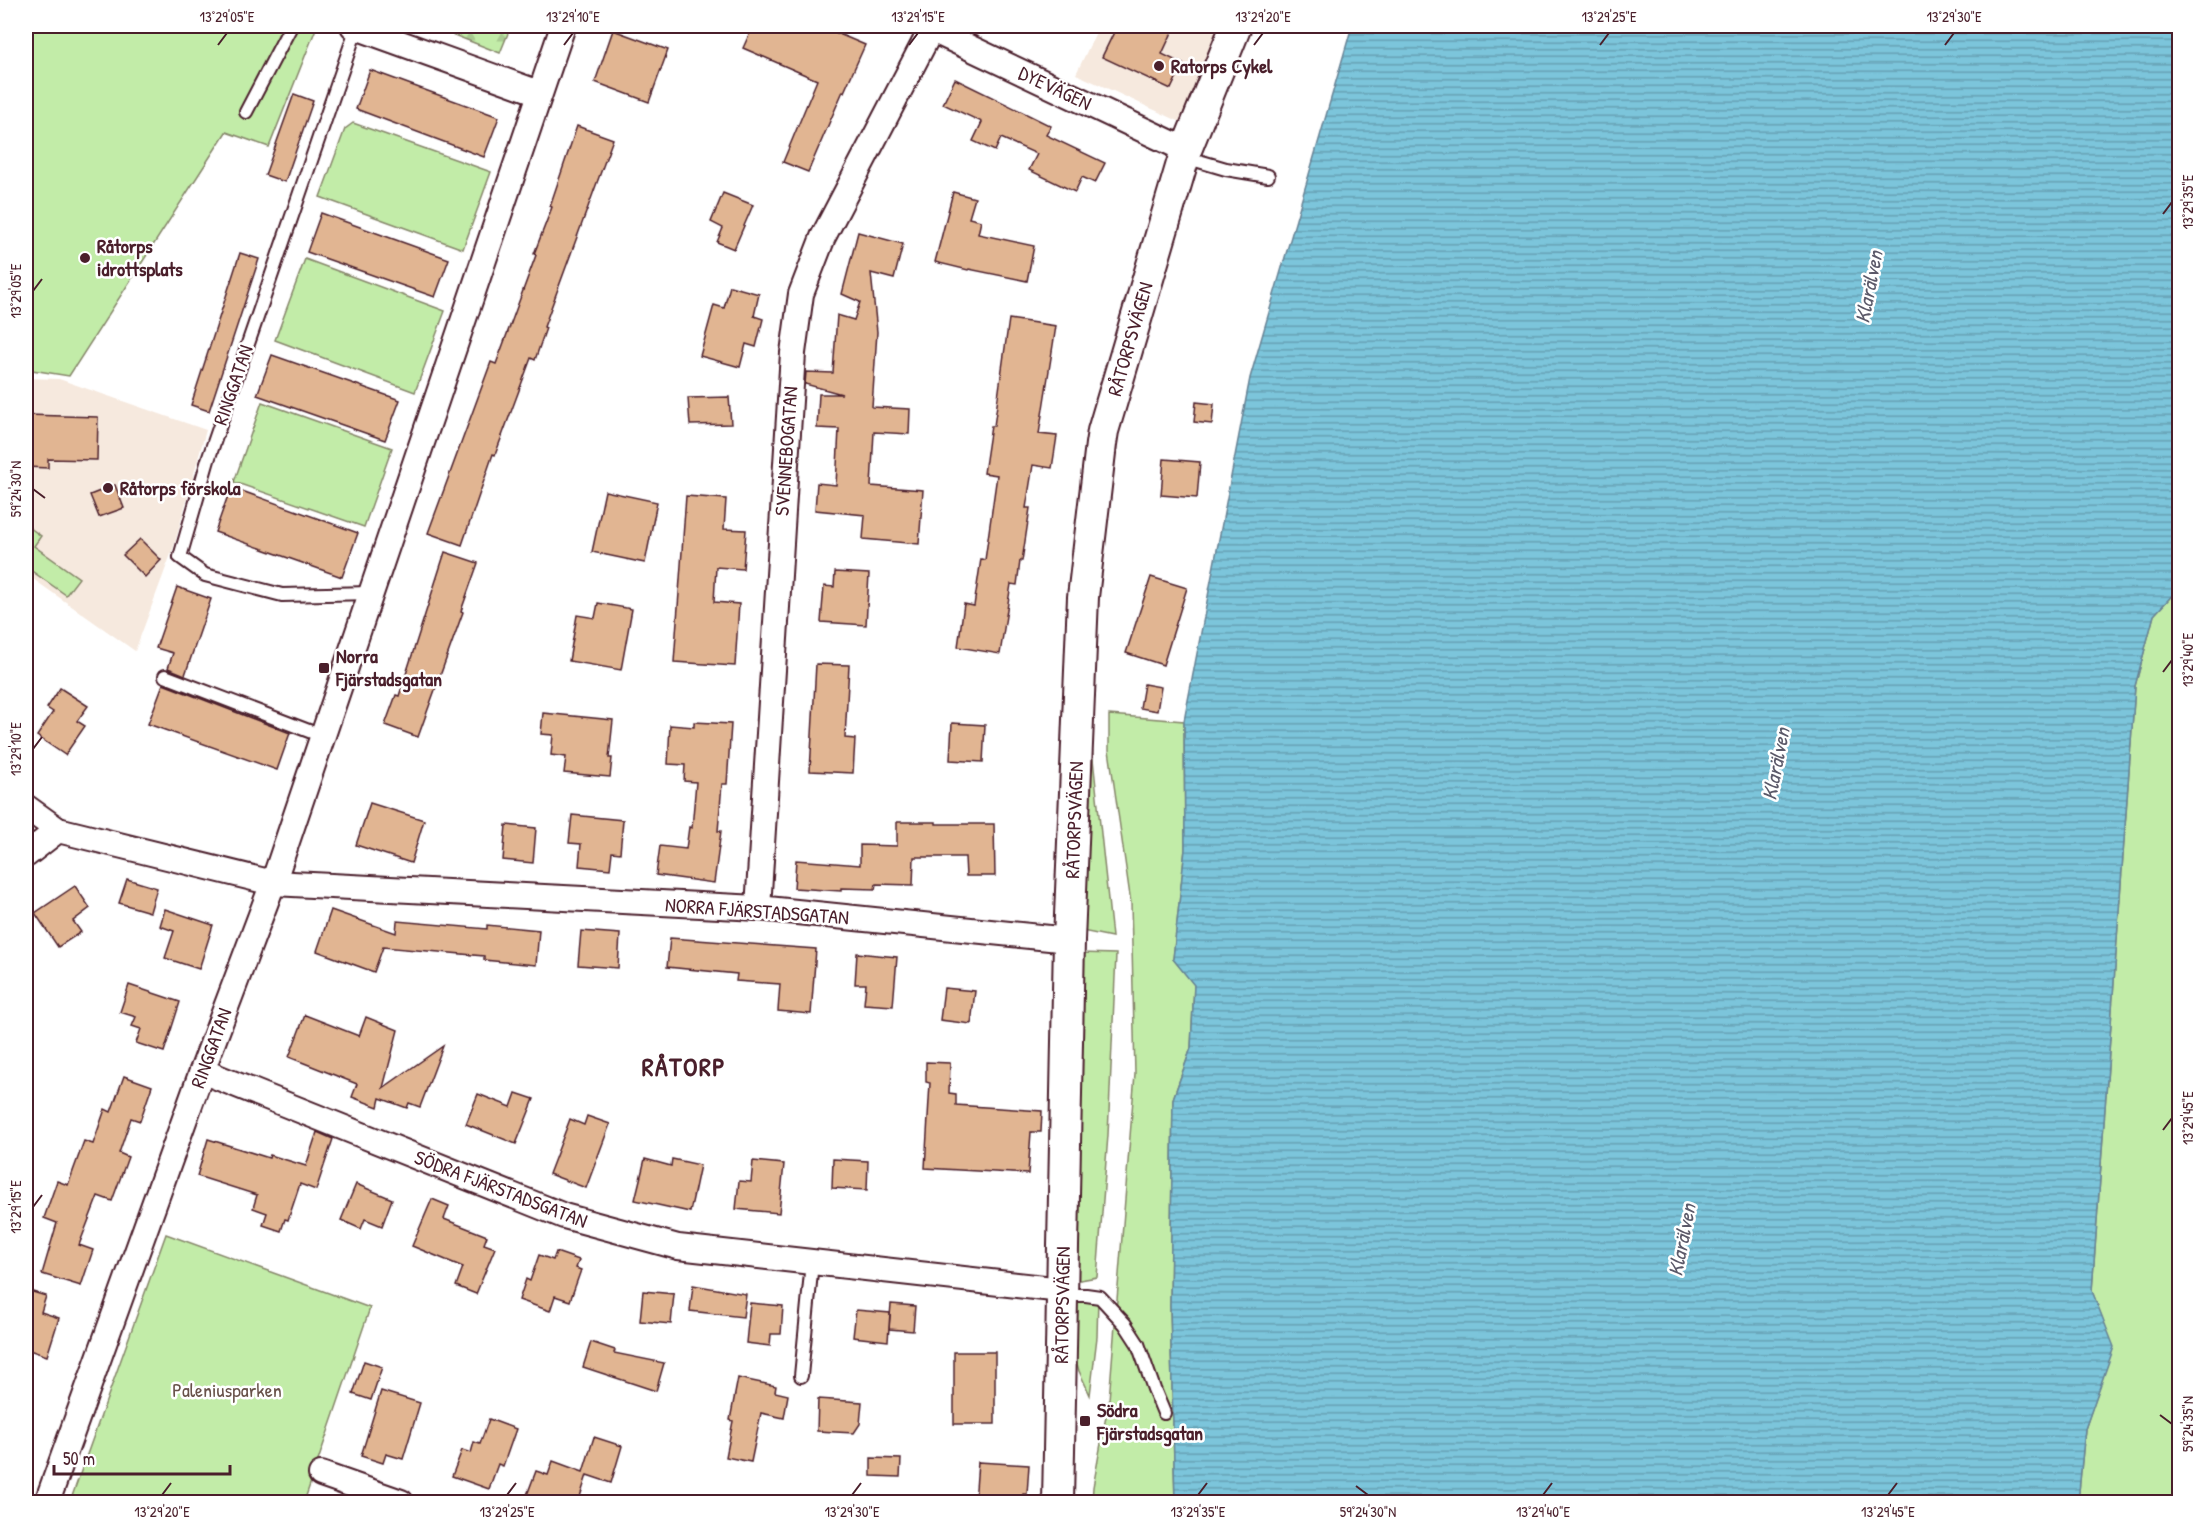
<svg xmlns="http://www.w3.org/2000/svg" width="2205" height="1528" font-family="'Patrick Hand',sans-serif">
  <defs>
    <pattern id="forest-firs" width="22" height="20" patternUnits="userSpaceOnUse" patternTransform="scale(1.5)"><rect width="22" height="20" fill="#c2eca8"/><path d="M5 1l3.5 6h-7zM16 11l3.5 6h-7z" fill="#a8ca91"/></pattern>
    <pattern id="water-rules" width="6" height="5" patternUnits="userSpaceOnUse" patternTransform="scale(1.5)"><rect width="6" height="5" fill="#7bc5db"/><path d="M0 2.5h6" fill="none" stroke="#679fb2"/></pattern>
  </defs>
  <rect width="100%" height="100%" fill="#fff"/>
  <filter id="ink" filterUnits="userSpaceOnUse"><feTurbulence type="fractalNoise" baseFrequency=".0167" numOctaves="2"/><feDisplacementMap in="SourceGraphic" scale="12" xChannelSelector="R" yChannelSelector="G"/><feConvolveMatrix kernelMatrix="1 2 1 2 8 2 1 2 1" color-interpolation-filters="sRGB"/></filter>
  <g filter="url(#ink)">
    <g fill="#f6e9de">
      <polygon points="1099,26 1223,26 1185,124 1076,74"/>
      <polygon points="26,378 59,379 206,430 174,546 135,651 26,574"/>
    </g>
    <g fill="#c2eca8" stroke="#86866a" stroke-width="1.5">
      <polygon points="26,26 317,26 269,147 226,132 69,376 26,369"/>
      <polygon points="353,123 491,172 463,249 320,197 345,129"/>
      <polygon points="305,259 445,311 415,392 275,340"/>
      <polygon points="262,402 392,448 364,527 234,482"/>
      <polygon points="26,525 41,536 34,546 79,578 66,595 26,567"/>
      <polygon points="2179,588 2179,1485 2172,1502 2078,1502 2085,1429 2113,1347 2092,1291 2135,686 2154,615"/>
      <polygon points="1109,715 1184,721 1185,849 1173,959 1194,984 1191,1048 1173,1099 1170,1306 1175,1502 1092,1502 1093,1487 1109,1400 1135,1074 1131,903 1109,750"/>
      <polygon points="1091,740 1112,937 1082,931"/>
      <polygon points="1080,953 1116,954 1108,1135 1097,1277 1074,1281"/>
      <polygon points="166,1234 370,1308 304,1502 70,1502"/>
      <polygon points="1098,1297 1097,1337 1090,1395 1079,1371 1072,1346 1074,1300"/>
    </g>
    <polygon fill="url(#forest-firs)" stroke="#86866a" stroke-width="1.5" points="431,26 511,26 500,53"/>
    <polygon fill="url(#water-rules)" stroke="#678395" stroke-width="1.5" points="1352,26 2179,26 2180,411 2172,466 2179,496 2179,588 2154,615 2135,686 2092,1291 2114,1347 2085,1429 2078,1502 1175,1502 1170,1306 1173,1099 1191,1048 1194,985 1173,959 1185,849 1184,721 1250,378"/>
    <g fill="#e1b592" stroke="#4a1f2b" stroke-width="1.5">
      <polygon points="753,26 820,26 865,45 844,92 843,91 808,172 783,162 817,80 743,48"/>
      <polygon points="1117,26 1175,26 1162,54 1183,64 1171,89 1102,57"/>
      <polygon points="613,30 668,50 649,102 595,82"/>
      <polygon points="370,70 499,117 484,157 356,109"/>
      <polygon points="955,79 1051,126 1046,135 1105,163 1095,183 1082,177 1075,192 1029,170 1037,154 1001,138 995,151 973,141 982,122 943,104"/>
      <polygon points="294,94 313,101 285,182 265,175"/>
      <polygon points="577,126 613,139 544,327 546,328 535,360 531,358 495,455 493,454 462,545 428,533 491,362 496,364 536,255 534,254 552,207 550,206"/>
      <polygon points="953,192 975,198 969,218 981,221 978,234 1034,246 1027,281 969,269 968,270 935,262"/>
      <polygon points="723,193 753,205 734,249 717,242 723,228 711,222"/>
      <polygon points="321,213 449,259 435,297 307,252"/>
      <polygon points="858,232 903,244 894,279 871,273 877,332 872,407 910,409 909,434 874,432 871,486 923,490 919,544 863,539 865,515 815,510 817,483 836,485 839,429 817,428 819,394 842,394 805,384 806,372 833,373 837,315 854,320 860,302 842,294"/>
      <polygon points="240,253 259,259 209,411 191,405"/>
      <polygon points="730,286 759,294 754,316 763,319 756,347 746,344 740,367 700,356 714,305 724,308"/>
      <polygon points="1009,319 1056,326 1039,434 1057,436 1052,468 1033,465 1026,508 1030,508 1022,561 1020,561 1017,585 1011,584 1000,654 958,647 964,604 974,606 981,559 985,560 997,475 984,473 991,426 994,426"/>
      <polygon points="272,355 400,400 385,440 257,395"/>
      <polygon points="729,397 731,424 690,425 688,398"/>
      <polygon points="1196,402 1214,404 1212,424 1194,422"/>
      <polygon points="26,415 98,417 97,460 48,459 48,468 26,467"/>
      <polygon points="1164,459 1200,462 1197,498 1161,495"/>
      <polygon points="115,485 124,508 99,517 90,495"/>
      <polygon points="231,487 358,533 342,577 215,532"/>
      <polygon points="605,491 657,502 645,563 592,552"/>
      <polygon points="686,496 726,499 724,529 746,530 743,569 716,567 714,602 739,604 735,666 674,662"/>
      <polygon points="140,539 161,560 145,577 123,555"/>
      <polygon points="445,552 478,563 461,611 463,612 418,737 385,725 396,695 399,696"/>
      <polygon points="835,572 869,574 866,625 821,622 824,586 834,587"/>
      <polygon points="1151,577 1187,588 1163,665 1126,653"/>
      <polygon points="177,587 211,599 185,675 168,668 173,653 156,648"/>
      <polygon points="598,603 632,609 621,670 569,661 577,615 595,618"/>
      <polygon points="816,664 849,665 845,738 855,739 853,773 810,771"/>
      <polygon points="163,684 290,733 277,770 148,724"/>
      <polygon points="1144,684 1161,687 1157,711 1140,708"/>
      <polygon points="60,688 88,706 77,721 85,726 65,755 37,736 53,712 47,708"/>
      <polygon points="543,713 613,720 609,758 612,758 610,777 564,773 566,757 551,755 553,735 541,734"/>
      <polygon points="694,722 731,724 727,784 722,784 718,831 721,831 714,883 656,875 660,846 686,849 689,827 692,828 696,782 684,781 685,765 668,764 670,725 694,727"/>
      <polygon points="952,723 985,725 983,762 950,760"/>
      <polygon points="370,803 424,820 411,863 356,845"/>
      <polygon points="572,815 623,820 620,853 612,852 610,869 579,866 581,844 569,843"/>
      <polygon points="897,822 936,822 936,824 994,824 995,876 966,876 965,857 914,857 913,885 876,884 875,889 841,888 841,891 794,888 796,860 860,865 860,845 897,846"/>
      <polygon points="506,825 536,828 533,863 503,860"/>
      <polygon points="127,879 157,888 150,912 119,903"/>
      <polygon points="75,886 90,908 73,921 81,932 58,947 35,913"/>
      <polygon points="165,909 213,925 199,969 165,958 174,931 160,926"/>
      <polygon points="331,910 396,933 397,921 487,929 487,925 539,930 536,965 484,960 484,956 383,947 374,972 317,951"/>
      <polygon points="581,931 620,934 618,968 578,965"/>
      <polygon points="670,938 816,949 811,1014 778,1011 780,984 736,981 737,974 667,967"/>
      <polygon points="857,953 897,957 893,1006 864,1004 866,984 855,984"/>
      <polygon points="129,985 180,1002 164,1052 136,1043 141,1029 132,1026 136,1017 120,1012"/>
      <polygon points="944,988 975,991 971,1024 940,1020"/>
      <polygon points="305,1015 359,1036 366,1017 398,1030 383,1088 443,1046 420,1107 409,1103 407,1108 380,1098 378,1107 352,1097 357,1084 289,1057"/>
      <polygon points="926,1062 950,1063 949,1093 956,1094 956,1105 1042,1111 1041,1132 1031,1132 1028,1174 925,1168 930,1083 926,1082"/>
      <polygon points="124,1076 152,1086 140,1121 131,1118 119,1153 128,1157 112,1201 98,1196 79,1245 93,1250 81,1286 42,1274 57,1223 44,1218 57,1181 68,1185 84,1141 93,1144 105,1109 111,1112"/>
      <polygon points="516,1093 534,1099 516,1144 466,1124 478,1094 511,1107"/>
      <polygon points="587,1116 610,1124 586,1188 549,1174 570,1119 584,1125"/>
      <polygon points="317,1132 333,1139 316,1190 300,1184 288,1220 285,1219 281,1231 263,1225 267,1213 253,1208 257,1195 197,1176 208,1139 269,1158 270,1155 306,1166"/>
      <polygon points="645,1159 671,1166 672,1159 700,1165 690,1212 635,1200"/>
      <polygon points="833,1159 868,1161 867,1190 832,1188"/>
      <polygon points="753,1161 784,1164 779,1213 736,1209 739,1181 751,1182"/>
      <polygon points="356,1184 392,1199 382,1226 365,1219 361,1229 341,1220"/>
      <polygon points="432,1199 449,1206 444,1219 487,1236 484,1244 495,1248 476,1294 456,1286 463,1267 412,1246"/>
      <polygon points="556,1252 579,1260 576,1268 581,1270 570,1301 555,1296 550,1311 519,1300 526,1279 530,1281 539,1255 553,1260"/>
      <polygon points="693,1285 746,1294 743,1317 690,1311"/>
      <polygon points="26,1290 46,1296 41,1312 59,1318 47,1356 26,1349"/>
      <polygon points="643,1291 674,1294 671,1324 640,1321"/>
      <polygon points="750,1303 783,1306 781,1334 771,1334 770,1346 746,1343"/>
      <polygon points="891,1304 915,1306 913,1331 889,1329"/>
      <polygon points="856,1310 890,1313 888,1341 853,1337"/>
      <polygon points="591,1342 615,1350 614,1353 664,1363 656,1391 583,1367"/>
      <rect x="954" y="1352" width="41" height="72"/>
      <polygon points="364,1361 382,1367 371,1400 353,1394"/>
      <polygon points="738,1378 776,1386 775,1392 788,1395 784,1418 761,1413 751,1462 726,1457 733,1421 730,1420"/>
      <polygon points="381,1391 420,1403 403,1459 386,1454 383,1463 361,1456"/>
      <polygon points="818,1399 862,1402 860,1424 854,1433 817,1431"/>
      <polygon points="489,1419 516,1429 503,1466 498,1464 489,1489 452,1476 462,1450 471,1453 474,1442 480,1444"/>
      <polygon points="594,1437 622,1446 611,1483 587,1475 578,1503 524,1503 536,1471 548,1475 553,1461 583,1472"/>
      <polygon points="871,1458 901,1459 900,1477 871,1476"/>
      <polygon points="978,1462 1029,1465 1027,1494 1023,1494 1022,1503 975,1503"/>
    </g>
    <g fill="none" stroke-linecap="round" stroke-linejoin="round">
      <defs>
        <g id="service">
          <polyline points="357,27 208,460 180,557 205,575 282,595 371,593"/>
          <polyline points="246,112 291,26"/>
          <polyline points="1185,157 1226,169 1268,176"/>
          <polyline points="165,676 322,736"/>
          <polyline points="1063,1295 1086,1295 1100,1297 1125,1324 1138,1344 1154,1389 1164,1413"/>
          <polyline points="801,1376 812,1262"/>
        </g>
        <g id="minor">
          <polyline points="353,26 539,93"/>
          <polyline points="924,26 1186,150"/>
          <polyline points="26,807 58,830 273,883 758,908 1069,940"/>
          <polyline points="26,855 58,830"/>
          <polyline points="758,908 793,353 801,294 823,237 933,26"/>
          <polyline points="202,1071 564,1216 678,1247 1062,1290"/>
          <polyline points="321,1474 401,1502"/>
          <polyline points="47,1502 202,1071 273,883 563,26"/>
        </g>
        <polyline id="tertiary" points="1058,1502 1069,940 1083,597 1101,444 1103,431 1186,150 1236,26"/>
      </defs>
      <use href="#service" stroke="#4a1f2b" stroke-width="16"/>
      <use href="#minor" stroke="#4a1f2b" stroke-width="28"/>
      <use href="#tertiary" stroke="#4a1f2b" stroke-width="34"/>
      <use href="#service" stroke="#fff" stroke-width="12"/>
      <use href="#minor" stroke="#fff" stroke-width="24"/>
      <use href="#tertiary" stroke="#fff" stroke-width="30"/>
    </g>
  </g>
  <path fill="none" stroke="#4a1f2b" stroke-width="2" d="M218,45L227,33M564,45L573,33M909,45L918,33M1254,45L1263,33M1600,45L1609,33M1945,45L1954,33M2163,214L2172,202M33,291L42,279M33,489L45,498M2163,672L2172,660M33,749L42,737M2163,1130L2172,1118M33,1207L42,1195M2160,1415L2172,1424M1356,1486L1368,1495M162,1495L171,1483M507,1495L516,1483M852,1495L861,1483M1198,1495L1207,1483M1543,1495L1552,1483M1888,1495L1897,1483"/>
  <g fill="#4a1f2b" stroke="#fff" stroke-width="2">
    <circle cx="1159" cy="66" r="6"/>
    <circle cx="85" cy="258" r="6"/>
    <circle cx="108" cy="488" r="6"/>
    <rect x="318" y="662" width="12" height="12" rx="3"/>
    <rect x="1079" y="1415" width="12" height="12" rx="3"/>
  </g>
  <g text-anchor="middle" stroke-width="5" stroke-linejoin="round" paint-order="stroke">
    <g font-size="20" font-weight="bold" fill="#4a1f2b" stroke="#fff" text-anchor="start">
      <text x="1171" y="73">Ratorps Cykel</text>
      <text x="97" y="253">Råtorps<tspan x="97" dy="23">idrottsplats</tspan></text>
      <text x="120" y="495">Råtorps förskola</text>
      <text x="336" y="663">Norra<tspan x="336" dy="23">Fjärstadsgatan</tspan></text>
      <text x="1097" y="1417">Södra<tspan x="1097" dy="23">Fjärstadsgatan</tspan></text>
    </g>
    <g font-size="20" fill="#4a1f2b" stroke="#fff">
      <text transform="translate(1055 88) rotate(25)" y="7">DYEVÄGEN</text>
      <text transform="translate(1130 339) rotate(-74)" y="7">RÅTORPSVÄGEN</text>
      <text transform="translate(233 385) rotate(-71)" y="7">RINGGATAN</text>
      <text transform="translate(786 451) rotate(-86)" y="7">SVENNEBOGATAN</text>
      <text transform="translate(1074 820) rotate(-88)" y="7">RÅTORPSVÄGEN</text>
      <text transform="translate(757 911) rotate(4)" y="7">NORRA FJÄRSTADSGATAN</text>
      <text transform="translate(211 1048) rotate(-70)" y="7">RINGGATAN</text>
      <text transform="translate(501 1189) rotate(21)" y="7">SÖDRA FJÄRSTADSGATAN</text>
      <text transform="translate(1062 1305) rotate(-89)" y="7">RÅTORPSVÄGEN</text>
    </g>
    <g font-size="20" fill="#68524a" stroke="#fff">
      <text x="227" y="1397">Paleniusparken</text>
    </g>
    <g font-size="21" font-style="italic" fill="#5b5969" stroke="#fff">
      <text transform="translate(1869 287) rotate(-79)" y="7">Klarälven</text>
      <text transform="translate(1776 764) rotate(-79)" y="7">Klarälven</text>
      <text transform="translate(1682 1240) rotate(-79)" y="7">Klarälven</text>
    </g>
    <g font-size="26" font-weight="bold" letter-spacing="1.5" fill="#4a1f2b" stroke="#fff">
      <text x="684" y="1076">RÅTORP</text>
    </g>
  </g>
  <rect width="2205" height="1528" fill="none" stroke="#fff" stroke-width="66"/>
  <path d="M54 1465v9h176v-9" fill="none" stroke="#4a1f2b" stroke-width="3"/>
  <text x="63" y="1465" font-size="18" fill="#4a1f2b" stroke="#ffffff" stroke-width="4.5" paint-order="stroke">50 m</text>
  <rect x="33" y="33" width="2139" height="1462" fill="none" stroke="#4a1f2b" stroke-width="2"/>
  <g font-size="15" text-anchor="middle" fill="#4a1f2b">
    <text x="227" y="22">13°29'05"E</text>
    <text x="573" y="22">13°29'10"E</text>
    <text x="918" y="22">13°29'15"E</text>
    <text x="1263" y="22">13°29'20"E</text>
    <text x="1609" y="22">13°29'25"E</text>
    <text x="1954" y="22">13°29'30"E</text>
    <text transform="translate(2188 202) rotate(-90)" y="5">13°29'35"E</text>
    <text transform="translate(16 291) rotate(-90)" y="5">13°29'05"E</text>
    <text transform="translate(16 489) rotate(-90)" y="5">59°24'30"N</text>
    <text transform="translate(2188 660) rotate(-90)" y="5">13°29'40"E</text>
    <text transform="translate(16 749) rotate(-90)" y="5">13°29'10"E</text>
    <text transform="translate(2188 1118) rotate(-90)" y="5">13°29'45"E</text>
    <text transform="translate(16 1207) rotate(-90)" y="5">13°29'15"E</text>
    <text transform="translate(2188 1424) rotate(-90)" y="5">59°24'35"N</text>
    <text x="162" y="1517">13°29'20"E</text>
    <text x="507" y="1517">13°29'25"E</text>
    <text x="852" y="1517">13°29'30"E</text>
    <text x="1198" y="1517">13°29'35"E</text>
    <text x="1368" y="1517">59°24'30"N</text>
    <text x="1543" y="1517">13°29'40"E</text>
    <text x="1888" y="1517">13°29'45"E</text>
  </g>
</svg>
